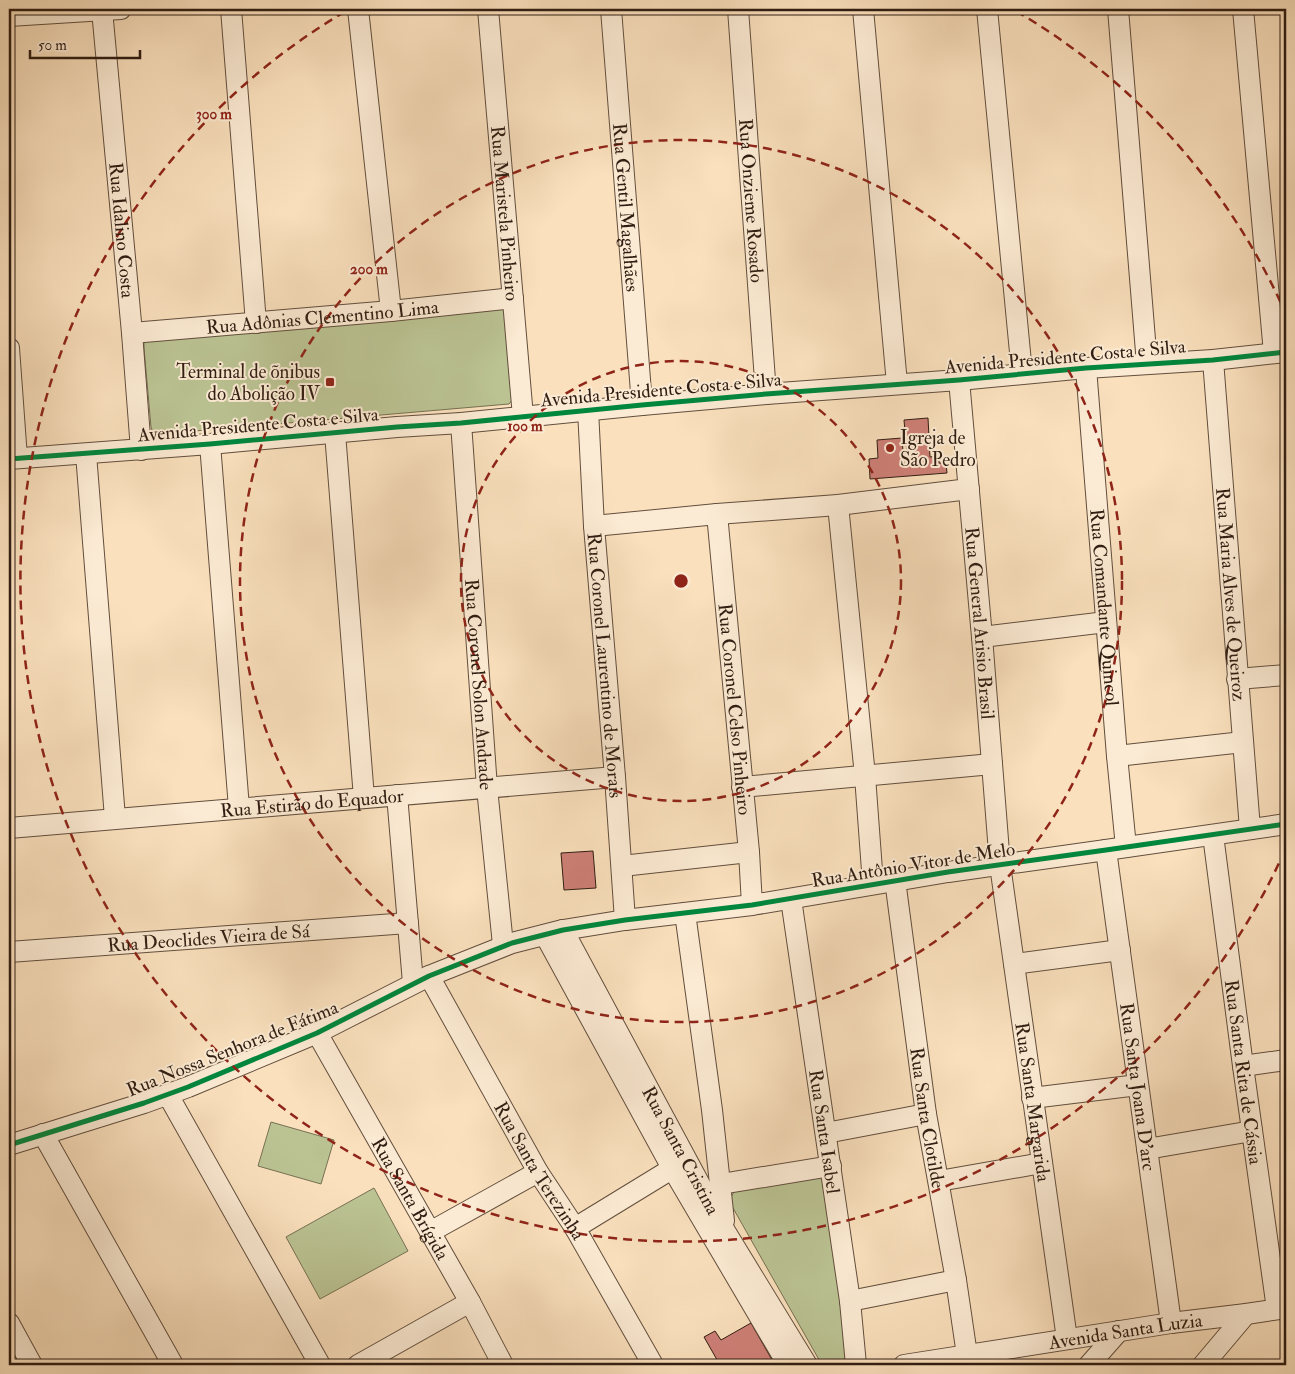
<svg xmlns="http://www.w3.org/2000/svg" width="1295" height="1374" font-family="'IM FELL Double Pica',serif">
  <rect width="100%" height="100%" fill="#fae0bd"/>
  <filter id="stains"><feTurbulence type="fractalNoise" baseFrequency=".004" numOctaves="4"/><feColorMatrix values="0 0 0 0 .2 0 0 0 0 .09 0 0 0 0 .02 0 0 0 .5 -.17"/></filter>
  <radialGradient id="worn" r=".72"><stop offset=".6" stop-color="#630" stop-opacity="0"/><stop offset="1" stop-color="#630" stop-opacity=".3"/></radialGradient>
  <g fill="#bbc393" stroke="#767052">
    <polygon points="502,309 508,312 513,399 509,404 160,434 153,433 151,427 144,348 144,343 149,338"/>
    <polygon points="271,1122 334,1140 321,1184 258,1166"/>
    <polygon points="825,1172 850,1360 838,1365 822,1365 729,1201 736,1188"/>
    <polygon points="374,1188 408,1251 320,1299 286,1237"/>
  </g>
  <g fill="#ce8077" stroke="#301d12">
    <polygon points="928,418 930,457 939,456 939,463 946,463 947,473 870,479 869,459 878,458 877,440 902,438 904,465 908,465 904,420"/>
    <polygon points="593,851 596,888 564,890 561,853"/>
    <polygon points="751,1323 775,1365 720,1365 704,1337 715,1331 721,1340"/>
  </g>
  <g fill="none" stroke-linecap="round" stroke-linejoin="round">
    <defs>
      <g id="minor">
        <polyline points="231,9 256,323"/>
        <polyline points="358,9 391,311"/>
        <path id="s1" d="M488,9L523,417"/>
        <path id="s2" d="M611,9L642,405"/>
        <path id="s3" d="M738,9L766,394"/>
        <polyline points="863,9 897,384"/>
        <polyline points="987,9 1022,373"/>
        <polyline points="1118,9 1147,364"/>
        <polyline points="1243,9 1274,353"/>
        <path id="s4" d="M102,10L132,333L141,450"/>
        <polyline points="9,16 121,9"/>
        <path id="s5" d="M132,333L391,311L513,298"/>
        <polyline points="9,348 17,458"/>
        <path id="s6" d="M1213,360L1250,829"/>
        <path id="s7" d="M1086,368L1117,756L1126,847"/>
        <path id="s8" d="M959,380L982,637L1000,865L1067,1339"/>
        <path id="s9" d="M588,410L594,526L615,777L625,920"/>
        <path id="s10" d="M461,423L487,788L503,945"/>
        <polyline points="335,433 364,798"/>
        <polyline points="210,444 239,808"/>
        <polyline points="86,454 115,818"/>
        <polyline points="9,459 210,444 397,427 461,423 642,405 766,394 959,380 1086,368 1213,360 1286,352"/>
        <polyline points="838,505 865,776 873,884"/>
        <path id="s11" d="M717,514L749,852L752,905"/>
        <polyline points="594,526 717,514 838,505 969,489"/>
        <polyline points="982,637 1106,622"/>
        <polyline points="1237,679 1286,675"/>
        <polyline points="1117,756 1243,742"/>
        <polyline points="742,787 992,764"/>
        <polyline points="397,795 413,983"/>
        <path id="s12" d="M9,828L615,777"/>
        <path id="s13" d="M1213,835L1243,1066L1277,1309"/>
        <path id="s14" d="M1106,850L1171,1323"/>
        <polyline points="622,866 749,852"/>
        <path id="s15" d="M895,880L926,1114L956,1280L967,1355"/>
        <path id="s16" d="M791,899L850,1301L856,1365"/>
        <polyline points="685,913 712,1110 724,1221"/>
        <path id="s17" d="M563,930L725,1231L807,1365"/>
        <polyline points="545,935 672,1168 788,1365"/>
        <path id="s18" d="M9,952L408,923"/>
        <polyline points="1014,964 1120,950"/>
        <path id="s19" d="M429,976L538,1172L575,1228L653,1365"/>
        <path id="s20" d="M317,1033L470,1302L503,1365"/>
        <polyline points="1243,1066 1286,1060"/>
        <polyline points="168,1095 320,1365"/>
        <polyline points="1032,1098 1138,1085"/>
        <polyline points="826,1133 926,1114"/>
        <polyline points="43,1134 173,1365"/>
        <polyline points="9,1145 144,1103 188,1087 317,1033 429,976 512,943 563,930 625,920 752,905 948,872 1106,850 1286,824"/>
        <polyline points="1147,1149 1252,1131"/>
        <polyline points="939,1181 1042,1163"/>
        <polyline points="721,1184 831,1166"/>
        <polyline points="575,1228 683,1162"/>
        <polyline points="430,1232 538,1172"/>
        <polyline points="850,1301 956,1280"/>
        <polyline points="9,1323 32,1365"/>
        <polyline points="358,1365 470,1302"/>
        <path id="s21" d="M904,1365L1171,1323L1246,1314L1286,1308"/>
        <polyline points="1089,1365 1119,1331"/>
        <polyline points="1203,1365 1246,1314"/>
      </g>
    </defs>
    <use href="#minor" stroke="#624e3d" stroke-width="22"/>
    <use href="#minor" stroke="#fcebd4" stroke-width="20"/>
    <defs>
      <g id="cycleway">
        <polyline points="9,459 210,444 397,427 461,423 642,405 766,394 959,380 1086,368 1213,360 1286,352"/>
        <polyline points="9,1145 144,1103 188,1087 317,1033 429,976 512,943 563,930 625,920 752,905 948,872 1106,850 1286,824"/>
      </g>
    </defs>
    <use href="#cycleway" stroke="#fcebd4" stroke-width="8"/>
    <use href="#cycleway" stroke="#00873e" stroke-width="5"/>
  </g>
  <g fill="none" stroke="#8f2418" stroke-width="2.5" stroke-dasharray="9 6">
    <circle cx="681" cy="581" r="220"/>
    <circle cx="681" cy="581" r="441"/>
    <path d="M1285 850A661 661 0 1 1 346 11M1016 11A661 661 0 0 1 1285 312"/>
  </g>
  <g fill="#8f2418" stroke="#fcebd4" stroke-width="2">
    <rect x="325" y="377" width="10" height="10" rx="2.5"/>
    <circle cx="890" cy="448" r="5"/>
  </g>
  <g text-anchor="middle" stroke-width="4" stroke-linejoin="round" paint-order="stroke">
    <g font-size="19" fill="#301d12" stroke="#fcebd4">
      <text dy="7" stroke="none"><textPath href="#s3" startOffset="192">Rua Onzieme Rosado</textPath></text>
      <text dy="7" stroke="none"><textPath href="#s2" startOffset="199">Rua Gentil Magalhães</textPath></text>
      <text dy="7" stroke="none"><textPath href="#s1" startOffset="205">Rua Maristela Pinheiro</textPath></text>
      <text dy="7" stroke="none"><textPath href="#s4" startOffset="221">Rua Idalino Costa</textPath></text>
      <text dy="7" stroke="none"><textPath href="#s5" startOffset="191">Rua Adônias Clementino Lima</textPath></text>
      <text transform="translate(1065 356) rotate(-5)" y="7">Avenida Presidente Costa e Silva</text>
      <text transform="translate(661 389) rotate(-5)" y="7">Avenida Presidente Costa e Silva</text>
      <text transform="translate(258 424) rotate(-5)" y="7">Avenida Presidente Costa e Silva</text>
      <text dy="7" stroke="none"><textPath href="#s6" startOffset="235">Rua Maria Alves de Queiroz</textPath></text>
      <text dy="7" stroke="none"><textPath href="#s7" startOffset="240">Rua Comandante Quincol</textPath></text>
      <text dy="7" stroke="none"><textPath href="#s8" startOffset="244">Rua General Arisio Brasil</textPath></text>
      <text dy="7" stroke="none"><textPath href="#s9" startOffset="256">Rua Coronel Laurentino de Morais</textPath></text>
      <text dy="7" stroke="none"><textPath href="#s10" startOffset="262">Rua Coronel Solon Andrade</textPath></text>
      <text dy="7" stroke="none"><textPath href="#s11" startOffset="196">Rua Coronel Celso Pinheiro</textPath></text>
      <text dy="7" stroke="none"><textPath href="#s12" startOffset="304">Rua Estirão do Equador</textPath></text>
      <text transform="translate(913 864) rotate(-9)" y="7">Rua Antônio Vitor de Melo</text>
      <text dy="7" stroke="none"><textPath href="#s18" startOffset="200">Rua Deoclides Vieira de Sá</textPath></text>
      <text transform="translate(232 1048) rotate(-22)" y="7">Rua Nossa Senhora de Fátima</text>
      <text dy="7" stroke="none"><textPath href="#s13" startOffset="239">Rua Santa Rita de Cássia</textPath></text>
      <text dy="7" stroke="none"><textPath href="#s14" startOffset="239">Rua Santa Joana D'arc</textPath></text>
      <text dy="7" stroke="none"><textPath href="#s8" startOffset="726">Rua Santa Margarida</textPath></text>
      <text dy="7" stroke="none"><textPath href="#s15" startOffset="240">Rua Santa Clotilde</textPath></text>
      <text dy="7" stroke="none"><textPath href="#s16" startOffset="235">Rua Santa Isabel</textPath></text>
      <text dy="7" stroke="none"><textPath href="#s17" startOffset="250">Rua Santa Cristina</textPath></text>
      <text dy="7" stroke="none"><textPath href="#s19" startOffset="224">Rua Santa Terezinha</textPath></text>
      <text dy="7" stroke="none"><textPath href="#s20" startOffset="190">Rua Santa Brígida</textPath></text>
      <text dy="7" stroke="none"><textPath href="#s21" startOffset="224">Avenida Santa Luzia</textPath></text>
    </g>
    <g font-size="19" fill="#301d12" stroke="#fcebd4" text-anchor="end">
      <text x="320" y="378">Terminal de õnibus<tspan x="320" dy="22">do Abolição IV</tspan></text>
      <text x="900" y="444" text-anchor="start">Igreja de<tspan x="900" dy="22">São Pedro</tspan></text>
    </g>
  </g>
  <circle cx="681" cy="581" r="8" fill="#8f2418" stroke="#fcebd4" stroke-width="2.5"/>
  <g font-size="15" text-anchor="middle" font-weight="bold" fill="#8f2418" stroke="#fcebd4" stroke-width="4" stroke-linejoin="round" paint-order="stroke">
    <text x="214" y="119">300 m</text>
    <text x="369" y="274">200 m</text>
    <text x="525" y="431">100 m</text>
  </g>
  <rect width="1295" height="1374" fill="none" stroke="#fae0bd" stroke-width="30"/>
  <rect x="10" y="10" width="1275" height="1354" fill="none" stroke="#301d12" stroke-width="2.5"/>
  <rect x="15" y="15" width="1265" height="1344" fill="none" stroke="#301d12"/>
  <path d="M30 50v8h110v-8" fill="none" stroke="#301d12" stroke-width="2.5"/>
  <text x="38" y="50" font-size="15" fill="#301d12" stroke="#fcebd4" stroke-width="4" paint-order="stroke">50 m</text>
  <rect width="100%" height="100%" filter="url(#stains)"/>
  <rect width="100%" height="100%" fill="url(#worn)"/>
</svg>
